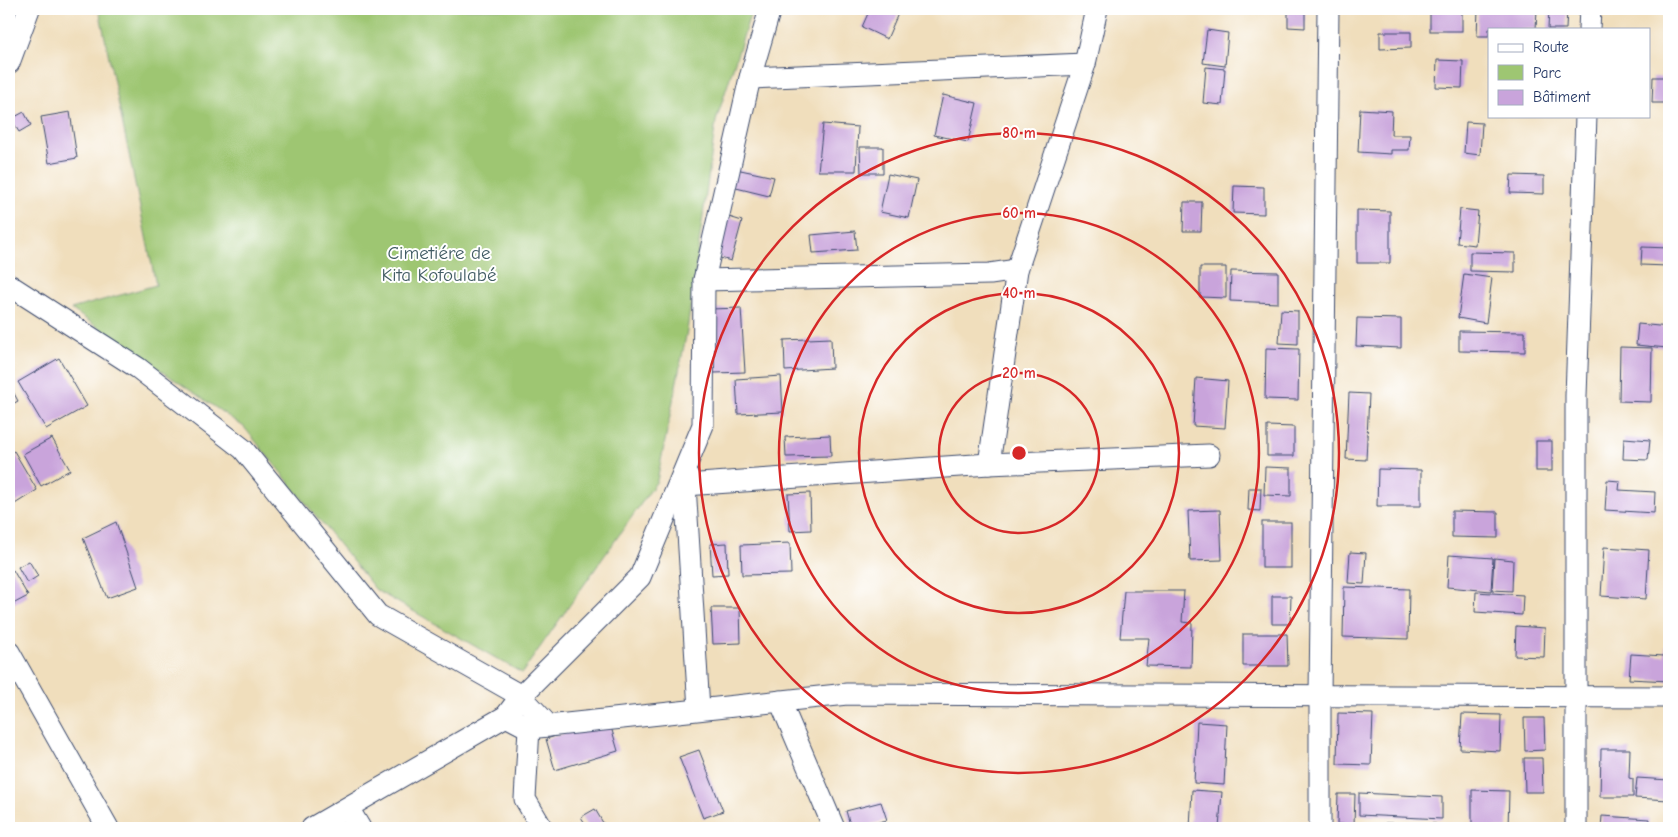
<svg xmlns="http://www.w3.org/2000/svg" width="1678" height="837" font-family="'Comic Neue',sans-serif">
  <rect width="100%" height="100%" fill="#fff"/>
  <filter id="ink" filterUnits="userSpaceOnUse"><feTurbulence type="fractalNoise" baseFrequency=".02" numOctaves="2"/><feDisplacementMap in="SourceGraphic" scale="10" xChannelSelector="R" yChannelSelector="G"/><feConvolveMatrix kernelMatrix="1 2 1 2 8 2 1 2 1" color-interpolation-filters="sRGB"/></filter>
  <filter id="wash" filterUnits="userSpaceOnUse"><feTurbulence type="fractalNoise" baseFrequency=".0096" numOctaves="4" result="noise"/><feDisplacementMap in="SourceGraphic" scale="20" xChannelSelector="R" yChannelSelector="G"/><feGaussianBlur stdDeviation="1.12" result="paint"/><feColorMatrix in="noise" values="0 0 0 0 0 0 0 0 0 0 0 0 0 0 0 0 0 1.4 0 .05"/><feComposite in="paint" operator="in"/></filter>
  <g filter="url(#wash)">
    <rect width="100%" height="100%" fill="#f0debc"/>
    <polygon fill="#9ec672" stroke="#5c7a68" points="99,9 752,9 716,121 687,331 657,481 522,673 376,590 244,427 71,309 156,285"/>
    <g id="blocks">
      <g fill="#c9a4db">
        <polygon points="870,9 900,9 887,39 862,27"/>
        <polygon points="1288,9 1305,9 1305,28 1288,27"/>
        <rect x="1430" y="9" width="32" height="22"/>
        <polygon points="1478,9 1537,9 1536,29 1489,29 1489,36 1477,36"/>
        <polygon points="1549,9 1567,9 1566,29 1548,29"/>
        <polygon points="1207,30 1228,33 1225,66 1203,63"/>
        <polygon points="1380,32 1411,32 1411,48 1380,49"/>
        <polygon points="1437,60 1463,61 1462,88 1436,87"/>
        <polygon points="1206,67 1225,69 1222,105 1203,103"/>
        <polygon points="1653,77 1669,77 1669,103 1652,103"/>
        <polygon points="943,95 977,103 968,142 934,135"/>
        <polygon points="1360,109 1392,111 1391,135 1410,135 1409,150 1391,150 1391,154 1358,152"/>
        <polygon points="24,112 31,125 19,132 11,119"/>
        <polygon points="70,112 77,158 49,163 41,117"/>
        <polygon points="1466,122 1482,123 1480,155 1464,153"/>
        <polygon points="823,124 858,127 856,171 818,171"/>
        <polygon points="860,147 883,147 883,173 861,173"/>
        <polygon points="731,168 774,177 769,196 728,186"/>
        <polygon points="888,174 917,180 909,218 880,212"/>
        <polygon points="1511,175 1544,176 1544,194 1510,193"/>
        <polygon points="1234,186 1264,187 1264,214 1233,213"/>
        <polygon points="1184,202 1202,202 1201,231 1183,231"/>
        <polygon points="1460,209 1478,211 1475,245 1457,243"/>
        <polygon points="1357,210 1390,211 1390,263 1357,263"/>
        <polygon points="726,216 742,221 731,261 713,256"/>
        <polygon points="855,231 857,250 813,253 811,235"/>
        <polygon points="1642,247 1669,248 1668,266 1641,265"/>
        <polygon points="1470,252 1515,253 1515,272 1470,271"/>
        <polygon points="1200,267 1226,267 1226,298 1200,297"/>
        <polygon points="1231,271 1278,272 1278,303 1230,301"/>
        <polygon points="1464,274 1492,278 1486,323 1458,318"/>
        <polygon points="741,308 745,372 714,373 710,309"/>
        <polygon points="1281,310 1298,311 1298,344 1279,343"/>
        <polygon points="1357,318 1401,319 1401,348 1356,346"/>
        <polygon points="1638,324 1669,327 1667,348 1636,345"/>
        <polygon points="1459,331 1525,332 1525,352 1459,351"/>
        <polygon points="831,338 832,368 785,371 784,340"/>
        <polygon points="1620,347 1652,348 1651,402 1619,401"/>
        <polygon points="1266,348 1299,349 1298,400 1265,399"/>
        <polygon points="59,358 87,406 46,429 18,382"/>
        <polygon points="781,376 783,412 738,414 736,379"/>
        <polygon points="1196,378 1228,381 1225,428 1193,426"/>
        <polygon points="9,384 18,401 9,406"/>
        <polygon points="1349,393 1369,394 1366,460 1346,459"/>
        <polygon points="1267,426 1294,427 1294,456 1267,456"/>
        <polygon points="830,435 831,456 786,457 785,437"/>
        <polygon points="52,438 70,470 41,486 23,454"/>
        <polygon points="1624,438 1650,440 1648,460 1623,459"/>
        <rect x="1536" y="441" width="16" height="30"/>
        <polygon points="14,451 37,490 10,507 9,454"/>
        <polygon points="1265,467 1291,468 1291,496 1264,495"/>
        <polygon points="1378,469 1421,470 1421,506 1377,506"/>
        <polygon points="1607,480 1620,481 1619,490 1655,492 1654,513 1605,510"/>
        <polygon points="1249,488 1261,488 1260,511 1248,510"/>
        <polygon points="810,493 811,530 790,531 788,494"/>
        <polygon points="1220,510 1222,560 1190,561 1188,511"/>
        <polygon points="1452,511 1498,512 1498,538 1452,537"/>
        <polygon points="116,522 138,587 107,598 83,538"/>
        <rect x="1262" y="522" width="29" height="46"/>
        <polygon points="727,543 728,574 712,575 710,544"/>
        <polygon points="790,543 791,574 742,575 741,545"/>
        <polygon points="1604,547 1649,550 1646,599 1601,596"/>
        <polygon points="1350,552 1366,553 1364,584 1348,583"/>
        <polygon points="1449,555 1493,558 1491,591 1447,587"/>
        <polygon points="1494,558 1513,560 1512,591 1492,590"/>
        <polygon points="29,561 38,576 27,583 18,567"/>
        <polygon points="13,570 28,596 11,605 9,600 9,573"/>
        <polygon points="1344,587 1409,589 1408,639 1343,637"/>
        <polygon points="1124,591 1184,591 1182,622 1192,623 1191,667 1146,666 1149,638 1120,638"/>
        <polygon points="1476,592 1523,595 1522,615 1475,612"/>
        <polygon points="1272,596 1291,596 1290,624 1272,624"/>
        <polygon points="711,608 740,608 741,643 713,644"/>
        <polygon points="1516,626 1545,628 1544,657 1515,656"/>
        <polygon points="1243,634 1287,634 1288,666 1243,666"/>
        <polygon points="1665,647 1669,647 1669,681 1629,679 1631,654 1664,656"/>
        <polygon points="1338,713 1373,714 1371,765 1337,764"/>
        <polygon points="1462,714 1501,715 1500,751 1460,749"/>
        <polygon points="1524,718 1544,718 1545,750 1525,751"/>
        <polygon points="609,720 618,751 555,770 546,739"/>
        <polygon points="1197,722 1227,724 1224,785 1194,783"/>
        <polygon points="1601,749 1630,749 1629,778 1633,779 1633,797 1600,797"/>
        <polygon points="699,750 723,811 703,818 679,757"/>
        <polygon points="1524,758 1542,758 1543,792 1525,792"/>
        <polygon points="1637,778 1669,780 1669,800 1635,798"/>
        <polygon points="1192,790 1222,792 1219,828 1190,828"/>
        <polygon points="1472,790 1509,791 1508,828 1472,828"/>
        <polygon points="1359,793 1442,797 1442,819 1359,815"/>
        <polygon points="1338,794 1355,794 1354,825 1337,824"/>
        <polygon points="881,802 887,820 857,828 851,828 846,811"/>
        <polygon points="595,809 606,828 588,828 581,817"/>
        <polygon points="1602,816 1649,819 1648,828 1601,828"/>
        <polygon points="1385,823 1436,824 1436,828 1385,828"/>
      </g>
    </g>
  </g>
  <g filter="url(#ink)">
    <use href="#blocks" fill-opacity="0" stroke="#3b496c" stroke-width="1"/>
    <g fill="none" stroke-linecap="round" stroke-linejoin="round">
      <defs>
        <g id="street">
          <polyline points="1589,29 1590,9"/>
          <polyline points="9,63 29,9"/>
          <polyline points="750,78 1085,64"/>
          <polyline points="704,280 990,274 1017,270"/>
          <polyline points="9,285 138,368 243,449 378,615 521,696 549,726"/>
          <polyline points="989,464 1017,270 1085,64 1097,9"/>
          <polyline points="688,476 685,485 699,709"/>
          <polyline points="685,485 989,464 1209,455"/>
          <polyline points="9,652 108,828"/>
          <polyline points="780,701 834,828"/>
          <polyline points="506,716 529,728 847,694 1669,697"/>
          <polyline points="529,728 525,799 542,828"/>
          <polyline points="348,808 360,828"/>
          <polyline points="312,828 506,716 521,696 640,577 703,425 704,280 750,78 770,9"/>
          <polyline points="1320,828 1320,695 1328,9"/>
          <polyline points="1576,828 1576,396 1586,116"/>
        </g>
      </defs>
      <use href="#street" stroke="#3b496c" stroke-width="23"/>
      <use href="#street" stroke="#fff" stroke-width="21"/>
    </g>
  </g>
  <g fill="none" stroke="#d62828" stroke-width="2.5">
    <circle cx="1019" cy="453" r="80"/>
    <circle cx="1019" cy="453" r="160"/>
    <circle cx="1019" cy="453" r="240"/>
    <circle cx="1019" cy="453" r="320"/>
  </g>
  <g text-anchor="middle" stroke-width="4" stroke-linejoin="round" paint-order="stroke">
    <g font-size="19" fill="#425c64" stroke="#fff">
      <text x="439" y="259">Cimetiére de<tspan x="439" dy="22">Kita Kofoulabé</tspan></text>
    </g>
  </g>
  <circle cx="1019" cy="453" r="8" fill="#d62828" stroke="#fff" stroke-width="2.5"/>
  <g font-size="15" text-anchor="middle" font-weight="bold" fill="#d62828" stroke="#fff" stroke-width="4" stroke-linejoin="round" paint-order="stroke">
    <text x="1019" y="138">80 m</text>
    <text x="1019" y="218">60 m</text>
    <text x="1019" y="298">40 m</text>
    <text x="1019" y="378">20 m</text>
  </g>
  <rect width="1678" height="837" fill="none" stroke="#fff" stroke-width="30"/>
  <rect x="1488" y="28" width="162" height="90" fill="#ffffff" stroke="#a4acbf"/>
  <rect x="1498" y="44" width="25" height="8" fill="#ffffff" stroke="#a4acbf"/>
  <text x="1533" y="52" font-size="15" fill="#1b2f5e">Route</text>
  <rect x="1498" y="65" width="25" height="15" fill="#9ec672" stroke="#a4acbf"/>
  <text x="1533" y="78" font-size="15" fill="#1b2f5e">Parc</text>
  <rect x="1498" y="90" width="25" height="15" fill="#c9a4db" stroke="#a4acbf"/>
  <text x="1533" y="102" font-size="15" fill="#1b2f5e">Bâtiment</text>
</svg>
